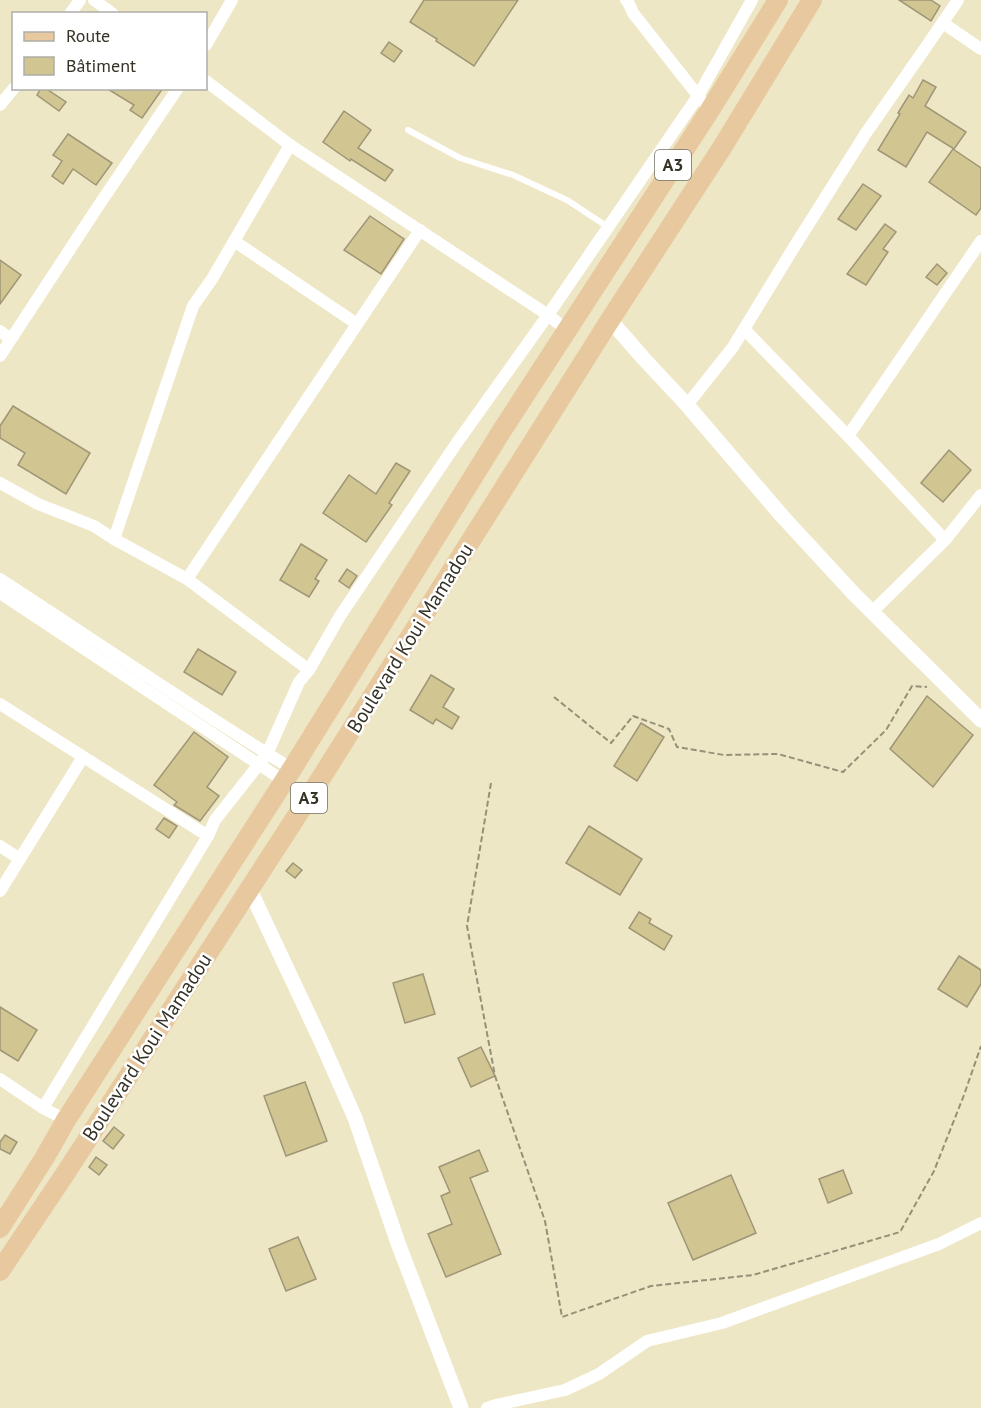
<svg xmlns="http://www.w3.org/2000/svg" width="981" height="1408" font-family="'PT Sans',sans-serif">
  <rect width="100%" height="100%" fill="#eee7c5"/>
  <g fill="#d1c591" stroke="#9e9677" stroke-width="1.5">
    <polygon points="424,0 518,0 474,66 436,41 437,39 410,22"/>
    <polygon points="899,0 931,0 940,6 931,21"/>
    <polygon points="389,42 402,51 394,62 381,53"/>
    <polygon points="923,80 936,87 925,106 966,132 954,149 927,132 906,167 878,150 900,114 898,113 909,95 913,98"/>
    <polygon points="41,88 45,88 66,102 59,111 37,95"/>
    <polygon points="106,88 163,88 142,118 130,110 134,105"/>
    <polygon points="344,111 371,130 358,148 393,170 385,181 351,159 350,161 323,142"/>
    <polygon points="68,134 112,163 96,185 73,169 63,184 52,176 62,161 53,155"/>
    <polygon points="953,149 981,168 981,208 976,215 929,182"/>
    <polygon points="863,184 881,196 856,230 838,219"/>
    <polygon points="370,216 404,239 381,274 344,250"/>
    <polygon points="885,224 896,232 883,249 888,252 866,285 847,274"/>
    <polygon points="0,260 21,275 0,304"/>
    <polygon points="937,264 947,273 937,285 926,277"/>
    <polygon points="13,406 90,453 66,494 18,465 25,453 0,438 0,426"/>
    <polygon points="949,450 971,470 943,502 921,483"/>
    <polygon points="396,463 410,471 389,503 392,505 366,542 323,513 349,475 376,494"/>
    <polygon points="301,544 327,560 315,579 319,581 309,597 280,580"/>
    <polygon points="347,569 357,576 349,588 339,581"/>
    <polygon points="198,649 236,672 222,695 184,672"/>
    <polygon points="431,675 454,689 443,707 459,717 452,729 436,719 433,724 410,710"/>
    <polygon points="927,696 973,735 933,787 890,749"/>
    <polygon points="641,723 664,737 637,781 614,766"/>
    <polygon points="194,732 228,757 207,787 219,796 200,821 174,805 177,802 154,785"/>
    <polygon points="164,818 177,826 169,838 156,829"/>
    <polygon points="589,826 642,859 620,895 566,863"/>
    <polygon points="293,863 302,870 295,878 286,871"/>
    <polygon points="639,912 651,919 649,923 672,936 664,950 629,928"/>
    <polygon points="959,956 981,970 981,984 967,1007 938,989"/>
    <polygon points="423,974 435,1014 405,1023 393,983"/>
    <polygon points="0,1007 37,1030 18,1061 0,1050"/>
    <polygon points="481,1047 495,1076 471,1087 458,1058"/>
    <polygon points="305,1082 327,1141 286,1156 264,1096"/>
    <polygon points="114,1127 124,1135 113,1149 103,1141"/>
    <polygon points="5,1135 17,1142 10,1154 0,1149 0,1142"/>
    <polygon points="479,1150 488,1171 470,1178 501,1254 446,1277 428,1234 452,1224 441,1196 450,1192 439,1167"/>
    <polygon points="96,1157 107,1165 99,1175 89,1167"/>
    <polygon points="843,1170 852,1193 828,1203 819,1179"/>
    <polygon points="731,1175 756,1233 693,1260 668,1203"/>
    <polygon points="298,1237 316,1279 286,1291 269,1249"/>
  </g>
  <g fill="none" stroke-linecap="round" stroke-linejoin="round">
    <g stroke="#959078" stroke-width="2" stroke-dasharray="6 3" stroke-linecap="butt">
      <polyline points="554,697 611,743 633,716 669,729 677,747 724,755 778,754 843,772 886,730 912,686 927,687"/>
      <polyline points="491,783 467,926 495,1076 545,1221 562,1317 651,1286 753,1275 900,1232 934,1171 964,1095 981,1046"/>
    </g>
    <polyline stroke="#fff" stroke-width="6" points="408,130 460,158 513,175 567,200 608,227"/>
    <g stroke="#fff" stroke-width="12">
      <polyline points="94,0 113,14"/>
      <polyline points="626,0 629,4 633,13 703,102"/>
      <polyline points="70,14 80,0"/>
      <polyline points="943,23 981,49"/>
      <polyline points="206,45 232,0"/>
      <polyline points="206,81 290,145 548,315 567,330"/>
      <polyline points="0,105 14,88"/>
      <polyline points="234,241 357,324"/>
      <polyline points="744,329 848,436 945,540"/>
      <polyline points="0,331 11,339"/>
      <polyline points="0,356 97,208 178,88"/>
      <polyline points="687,405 733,347 791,252 866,133 926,47 958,0"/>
      <polyline points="848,436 981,241"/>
      <polyline points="0,483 38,504 94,526 114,539 187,579 309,670"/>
      <polyline points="114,539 193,306 212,279 290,145"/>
      <path d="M0,579C97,642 193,708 292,769"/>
      <polyline points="187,579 420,230"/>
      <polyline points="0,593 284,781"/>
      <polyline points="872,612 945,540 981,495"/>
      <polyline points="0,704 208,836"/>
      <polyline points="0,846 20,859"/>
      <polyline points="0,891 83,757"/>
      <polyline points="0,1079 43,1108 66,1120"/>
      <polyline points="43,1108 208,836 215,820 267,754 299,682 309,670 340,616 456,444 548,315 698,96 752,0"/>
      <polyline points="487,1408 496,1405 565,1390 599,1374 647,1341 722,1323 939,1244 981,1223"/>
    </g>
    <g stroke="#fff" stroke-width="15">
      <polyline points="610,320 644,359 687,405 782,516 854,594 981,720"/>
      <polyline points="249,888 321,1041 355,1118 398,1243 461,1408"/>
    </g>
    <g stroke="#e8c89e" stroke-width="20">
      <polyline points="0,1228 45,1157 66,1120 292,769 501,432 710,110 778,0"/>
      <polyline points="0,1271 67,1171 309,797 610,320 723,146 812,0"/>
    </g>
  </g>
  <g text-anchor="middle" stroke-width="5" stroke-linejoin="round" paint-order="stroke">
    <g fill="#fff" stroke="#727066" stroke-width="1.5">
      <rect x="655" y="150" width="36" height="30" rx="4.5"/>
      <rect x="291" y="783" width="36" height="30" rx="4.5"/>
    </g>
    <g font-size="18" font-weight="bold" fill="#353225">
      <text x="673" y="171">A3</text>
      <text x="309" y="804">A3</text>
    </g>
    <g font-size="20" fill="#353225" stroke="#fff">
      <text transform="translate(410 638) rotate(-58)" y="7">Boulevard Koui Mamadou</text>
      <text transform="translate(147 1047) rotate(-57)" y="7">Boulevard Koui Mamadou</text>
    </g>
  </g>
  <rect x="12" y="12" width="195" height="78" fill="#ffffff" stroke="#aeada8" stroke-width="1.5"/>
  <rect x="24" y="32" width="30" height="9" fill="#e8c89e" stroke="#aeada8" stroke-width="1.5"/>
  <text x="66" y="42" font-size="18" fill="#353225">Route</text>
  <rect x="24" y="57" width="30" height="18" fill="#d1c591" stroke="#aeada8" stroke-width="1.5"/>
  <text x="66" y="72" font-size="18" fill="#353225">Bâtiment</text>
</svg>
